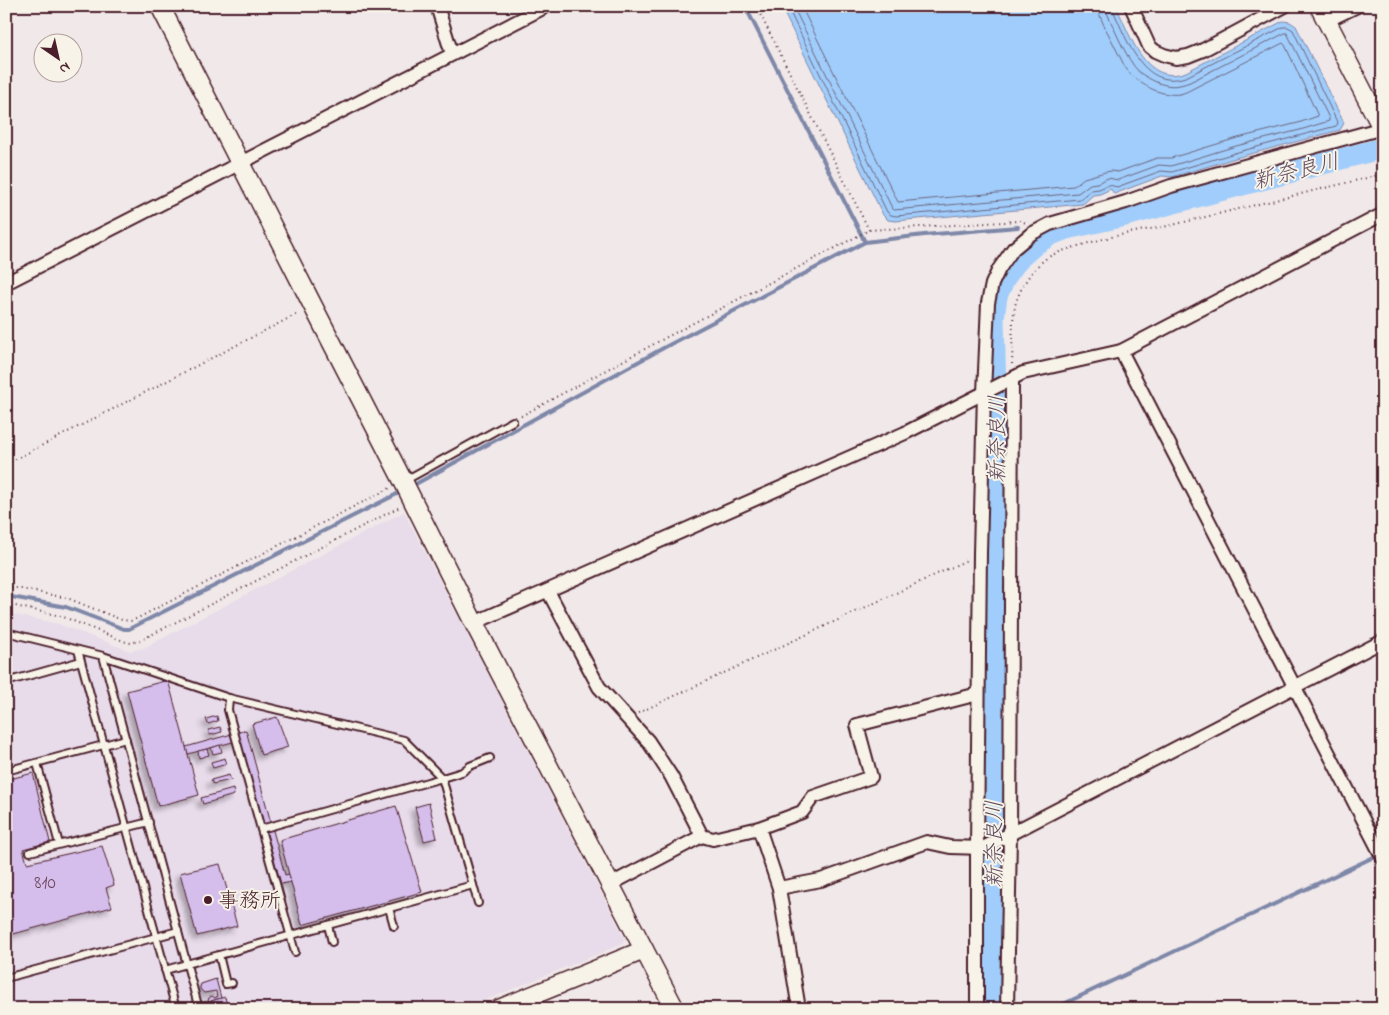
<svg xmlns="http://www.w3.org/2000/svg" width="1389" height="1015" font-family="'Indie Flower','Klee One',sans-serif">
  <defs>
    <filter id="shadow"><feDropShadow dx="-4.5" dy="4.5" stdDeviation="2.5" flood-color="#0004"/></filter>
  </defs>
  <rect width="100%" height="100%" fill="#f0e8e9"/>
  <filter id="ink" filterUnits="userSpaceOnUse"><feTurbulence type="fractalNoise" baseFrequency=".02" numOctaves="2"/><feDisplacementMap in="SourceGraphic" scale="10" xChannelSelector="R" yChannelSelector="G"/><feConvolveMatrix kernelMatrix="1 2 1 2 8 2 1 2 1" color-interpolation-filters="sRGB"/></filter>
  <g filter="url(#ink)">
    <polygon fill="#e8dbea" points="404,512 625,939 622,944 464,1009 6,1009 6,613 58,624 130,651 144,648"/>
    <path fill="#a0cdfb" stroke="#7e87a8" d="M782,6H1116C1130,34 1145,87 1186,72L1283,21L1290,22L1296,26L1344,123L1340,130L1239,157L1172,177L1162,176L1114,194L1111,189L1100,194L1093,195L1083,204L895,221L888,220L883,215L783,11Z"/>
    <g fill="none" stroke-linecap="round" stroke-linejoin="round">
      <g stroke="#6c657e" stroke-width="1">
        <path d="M787,6L887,212L891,215L896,216L1080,199L1091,190L1099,189L1109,185L1117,187L1161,171L1172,172L1238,152L1336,126L1338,124L1293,30L1288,27H1283L1188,76C1144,93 1127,40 1113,10L1112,6"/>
        <path d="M793,6L892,208L894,210L1078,193L1090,184L1097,183L1108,178L1118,180L1159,165L1171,166L1236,146L1300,130L1329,121V118L1287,33H1285L1190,82C1177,87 1169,87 1156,82C1150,79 1144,76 1139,72C1127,60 1114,28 1107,13L1106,6"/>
        <path d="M801,6L898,202L1074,186L1084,178L1105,172L1111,171L1118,172L1157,158H1171L1234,139L1298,123L1318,116L1285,45L1283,43L1194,88C1190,90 1185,93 1180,94C1160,97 1136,83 1125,67C1120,58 1116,48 1111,39C1106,29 1099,18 1098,6"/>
      </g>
      <g stroke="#7e87a8" stroke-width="4">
        <polyline points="745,6 865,242"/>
        <polyline points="1243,173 1246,184"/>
        <polyline points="412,486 667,346 865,242 924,235 1018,227"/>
        <polyline points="6,596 66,607 124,629 129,629 399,493"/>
        <polyline points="1053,1009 1378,855"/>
      </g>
      <polyline stroke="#a0cdfb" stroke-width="21" points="991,1009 991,886 996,395 994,318 997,296 1005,278 1013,267 1021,257 1036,244 1051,235 1066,229 1121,217 1383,148"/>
    </g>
    <g fill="#d5bdec" stroke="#4a1f2b" filter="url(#shadow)">
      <polygon points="168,680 199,795 158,806 127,691"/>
      <polygon points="217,716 218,721 208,724 206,719"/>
      <polygon points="277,717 288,747 261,755 252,724"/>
      <polygon points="220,727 222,732 210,735 208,730"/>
      <polygon points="246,730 285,875 289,874 291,882 281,884 240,740 188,754 186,747"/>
      <polygon points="220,745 222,752 213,754 211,748"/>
      <polygon points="207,749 209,755 199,758 198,751"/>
      <polygon points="225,758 227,764 213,768 211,762"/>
      <polygon points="33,773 50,842 23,849 27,863 102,846 114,885 106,888 112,907 6,936 6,780"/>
      <polygon points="229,775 231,780 213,784 211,780"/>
      <polygon points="233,789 234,795 203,804 201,798"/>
      <polygon points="429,803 437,838 424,841 415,807"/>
      <polygon points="396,806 422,892 302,925 280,840"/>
      <polygon points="220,864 237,926 197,936 180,873"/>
      <polygon points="216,979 221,998 211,1001 212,1002 210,1003 208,1001 209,998 212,996 215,998 217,997 216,991 204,993 200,989 200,987 201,984"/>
      <polygon points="225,997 227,1005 214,1008 211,1001"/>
      <polygon points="236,1003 238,1009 214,1009 214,1008"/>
    </g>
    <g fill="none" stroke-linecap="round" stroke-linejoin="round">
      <defs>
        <g id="lane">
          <polyline points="404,481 513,421"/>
          <polyline points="6,632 103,656 229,698 404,740 442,778 462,772 470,766 490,758"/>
          <polyline points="78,650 176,1009"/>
          <polyline points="103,656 199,1009"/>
          <polyline points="6,682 81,661"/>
          <polyline points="229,698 228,710 295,952"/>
          <polyline points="37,763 59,844"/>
          <polyline points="6,771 126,739"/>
          <polyline points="30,852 149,822"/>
          <polyline points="473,885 478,903"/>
          <polyline points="389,908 394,926"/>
          <polyline points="328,925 332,942"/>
          <polyline points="219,955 226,984 232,983"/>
          <polyline points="165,970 473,885 442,778 261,829"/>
          <polyline points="6,978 178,931"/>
        </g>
        <g id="street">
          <polyline points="437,6 452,54"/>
          <polyline points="1131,6 1149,46 1155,51 1164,55 1176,58 1188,56 1203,50 1285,6"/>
          <polyline points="1326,21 1357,6"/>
          <polyline points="6,283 547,6"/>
          <polyline points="1121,351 1383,858"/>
          <polyline points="548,591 599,687 648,741 671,776 702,836"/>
          <polyline points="474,623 905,433 1023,373 1121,351 1383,214"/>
          <polyline points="759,828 802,812 813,797 871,777 857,725 978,694"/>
          <polyline points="611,884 702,836 713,839 759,828 779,888 799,1009"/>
          <polyline points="779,888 821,880 927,842 950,847 983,848 1383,641"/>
          <polyline points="977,1009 977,848 980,553 984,393 988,303 992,284 999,269 1013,249 1031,234 1050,224 1126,202 1171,186 1383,128"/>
          <polyline points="1007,1009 1010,834 1012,379"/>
        </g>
        <g id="secondary">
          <polyline points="160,6 313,306 403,481 474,623 675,1009"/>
          <polyline points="1319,6 1383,130"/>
          <polyline points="499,1009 644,950"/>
        </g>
      </defs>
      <use href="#lane" stroke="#4a1f2b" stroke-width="10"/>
      <use href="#street" stroke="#4a1f2b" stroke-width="16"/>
      <use href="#secondary" stroke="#4a1f2b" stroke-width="21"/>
      <g stroke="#4a1f2b" stroke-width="2" stroke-dasharray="1 4" stroke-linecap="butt">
        <polyline points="756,6 869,230"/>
        <path d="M1012,364C1013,344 1011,322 1016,302C1021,287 1030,272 1043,261C1052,253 1066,250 1078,246C1108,237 1137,231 1168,226L1383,174"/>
        <polyline points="521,416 665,338 869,230 1020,221 1026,223"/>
        <polyline points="6,464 299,313"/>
        <polyline points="6,586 67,598 122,620 132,621 390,488"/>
        <polyline points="6,604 61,616 126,642 131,643 141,640 400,507"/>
        <polyline points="638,713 967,560"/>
      </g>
      <use href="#lane" stroke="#f7f3e8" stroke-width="6"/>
      <use href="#street" stroke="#f7f3e8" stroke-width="12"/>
      <use href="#secondary" stroke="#f7f3e8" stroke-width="18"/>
    </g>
  </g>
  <circle fill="#4a1f2b" stroke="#f7f3e8" stroke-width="2" cx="208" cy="900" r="5"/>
  <g text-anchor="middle" stroke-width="4" stroke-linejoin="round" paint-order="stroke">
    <g font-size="19" fill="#6d465b">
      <text x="45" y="888">810</text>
    </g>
    <g font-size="21" fill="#4a1f2b" stroke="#f7f3e8" text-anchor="start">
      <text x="218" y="907">事務所</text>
    </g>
    <g font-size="22" font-style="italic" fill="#604a5f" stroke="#f7f3e8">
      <text transform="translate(1296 170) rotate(-14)" y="8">新奈良川</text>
      <text transform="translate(996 439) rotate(-90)" y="8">新奈良川</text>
      <text transform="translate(993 844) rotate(-90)" y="8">新奈良川</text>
    </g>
  </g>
  <rect width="1389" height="1015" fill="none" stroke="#f7f3e8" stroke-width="25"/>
  <rect x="12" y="12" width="1364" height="990" fill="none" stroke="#4a1f2b" stroke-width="2" filter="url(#ink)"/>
  <g transform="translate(58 58) rotate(146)"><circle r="24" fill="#f7f3e8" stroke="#b29e9c"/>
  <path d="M0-4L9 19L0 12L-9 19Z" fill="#4a1f2b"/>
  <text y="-8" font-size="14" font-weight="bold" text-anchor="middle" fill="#4a1f2b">N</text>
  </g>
</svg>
